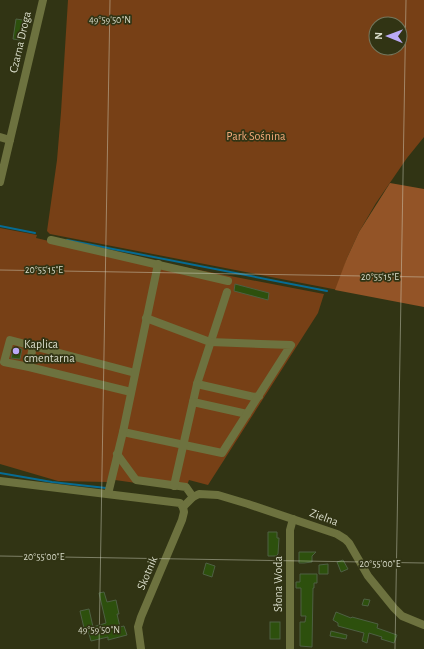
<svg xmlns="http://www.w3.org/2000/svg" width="424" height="649" font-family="'Alegreya Sans',sans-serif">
  <rect width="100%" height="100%" fill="#313414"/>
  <g fill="#774016" fill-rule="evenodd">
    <path d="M68,0H424V137L407,158L376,203L359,232L347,258L338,290L50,234L47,231L57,160L61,112ZM376,24H400V48H376Z"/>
    <polygon points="0,228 37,235 36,238 49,241 324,294 318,313 208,485 189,480 185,490 108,479 107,482 58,481 0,464"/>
  </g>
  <polygon fill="#935427" points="390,183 424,189 424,307 335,290 347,258 359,232"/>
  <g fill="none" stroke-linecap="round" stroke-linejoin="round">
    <g stroke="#066b93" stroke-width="2">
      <polyline points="0,226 35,233"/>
      <polyline points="67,240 327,291"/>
      <polyline points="0,473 52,482 106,488"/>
    </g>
  </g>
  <g fill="#2d500d" stroke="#4e6043">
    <polygon points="16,19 23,20 20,40 13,39"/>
    <polygon points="235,284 269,293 268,300 234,291"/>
    <polygon points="14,347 22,349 20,359 11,358"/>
    <polygon points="268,532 277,532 277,538 279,538 278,554 276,556 268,556"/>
    <polygon points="299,552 316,552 312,556 312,562 304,563 299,563"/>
    <polygon points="343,560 348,569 341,572 337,562"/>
    <polygon points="206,563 215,566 212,577 203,574"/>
    <polygon points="328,564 328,574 319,574 319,565"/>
    <polygon points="300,574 317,574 317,583 314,583 314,588 313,588 312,647 300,646 300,622 305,622 306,616 301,616 301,588 296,588 296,582 300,582"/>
    <polygon points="104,592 107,602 116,600 119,614 117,614 120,627 124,626 127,635 108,640 108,637 91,641 87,627 84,628 80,611 89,609 93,627 106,623 99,593"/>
    <polygon points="364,599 370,600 368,606 362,605"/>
    <polygon points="336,612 351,618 352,617 378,624 377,628 397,635 394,643 381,639 382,637 369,633 367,643 362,641 364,633 338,626 338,623 333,620"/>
    <rect x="270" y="622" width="10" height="17"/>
    <polygon points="331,631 347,635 346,639 330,636"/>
  </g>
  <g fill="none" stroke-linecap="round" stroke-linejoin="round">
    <g stroke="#6d723f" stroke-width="8">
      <polyline points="0,137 10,140"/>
      <polyline points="0,182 43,0"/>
      <polyline points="51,240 228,281"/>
      <polyline points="227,292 197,384 254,397 259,396"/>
      <polyline points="33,346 135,373"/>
      <polyline points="29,367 4,362 10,340 33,346 29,367 131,392"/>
      <polyline points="197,384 193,402 247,414"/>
      <polyline points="123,432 222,453 291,345 210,342 146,318"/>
      <polyline points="117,454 136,480 186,487 193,497"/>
      <polyline points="0,481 180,503 183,507"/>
      <polyline points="174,486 193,402"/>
      <polyline points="108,494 123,432 158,264"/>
      <polyline points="183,507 193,497 199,494 218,495 248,504 337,534 345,539 349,543 368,576 394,608 402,616 424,625"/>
      <polyline points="290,648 290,530 293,519"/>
      <polyline points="141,649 138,627 141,617 182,520 184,512 183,507"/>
    </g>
  </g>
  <path fill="none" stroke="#d9dcca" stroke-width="1" stroke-opacity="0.45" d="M0,270L424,277M0,556L424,563M99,649L110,0M395,649L406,0"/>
  <circle fill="#bbaaf6" stroke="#313414" stroke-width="1.5" cx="16" cy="351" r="4"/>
  <g text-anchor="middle" stroke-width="3.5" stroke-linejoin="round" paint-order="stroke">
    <g font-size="12" fill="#d9dcca" stroke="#313414">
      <text transform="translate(20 42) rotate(-77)" y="4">Czarna Droga</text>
      <text transform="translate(324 517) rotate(20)" y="4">Zielna</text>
      <text transform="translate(147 573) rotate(-67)" y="4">Skotnik</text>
      <text transform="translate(278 584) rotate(-90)" y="4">Słona Woda</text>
    </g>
    <g font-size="12" fill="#f3ab7c" stroke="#313414">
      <text x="256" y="140">Park Sośnina</text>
    </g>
    <g font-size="12" fill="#d9dcca" stroke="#313414" text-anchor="start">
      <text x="24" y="348">Kaplica<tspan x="24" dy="14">cmentarna</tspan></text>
    </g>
  </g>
  <g font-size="10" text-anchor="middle" fill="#d9dcca" stroke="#313414" stroke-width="3.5" stroke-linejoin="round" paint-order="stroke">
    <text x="110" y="23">49°59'50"N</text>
    <text x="44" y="273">20°55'15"E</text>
    <text x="380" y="280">20°55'15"E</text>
    <text x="44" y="560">20°55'00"E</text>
    <text x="380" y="567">20°55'00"E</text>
    <text x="99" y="633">49°59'50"N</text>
  </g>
  <g transform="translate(388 36) rotate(271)"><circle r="19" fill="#313414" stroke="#74775d"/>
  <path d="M0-3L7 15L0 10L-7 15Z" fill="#bbaaf6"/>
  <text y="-6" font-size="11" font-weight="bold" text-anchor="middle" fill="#d9dcca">N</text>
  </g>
</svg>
